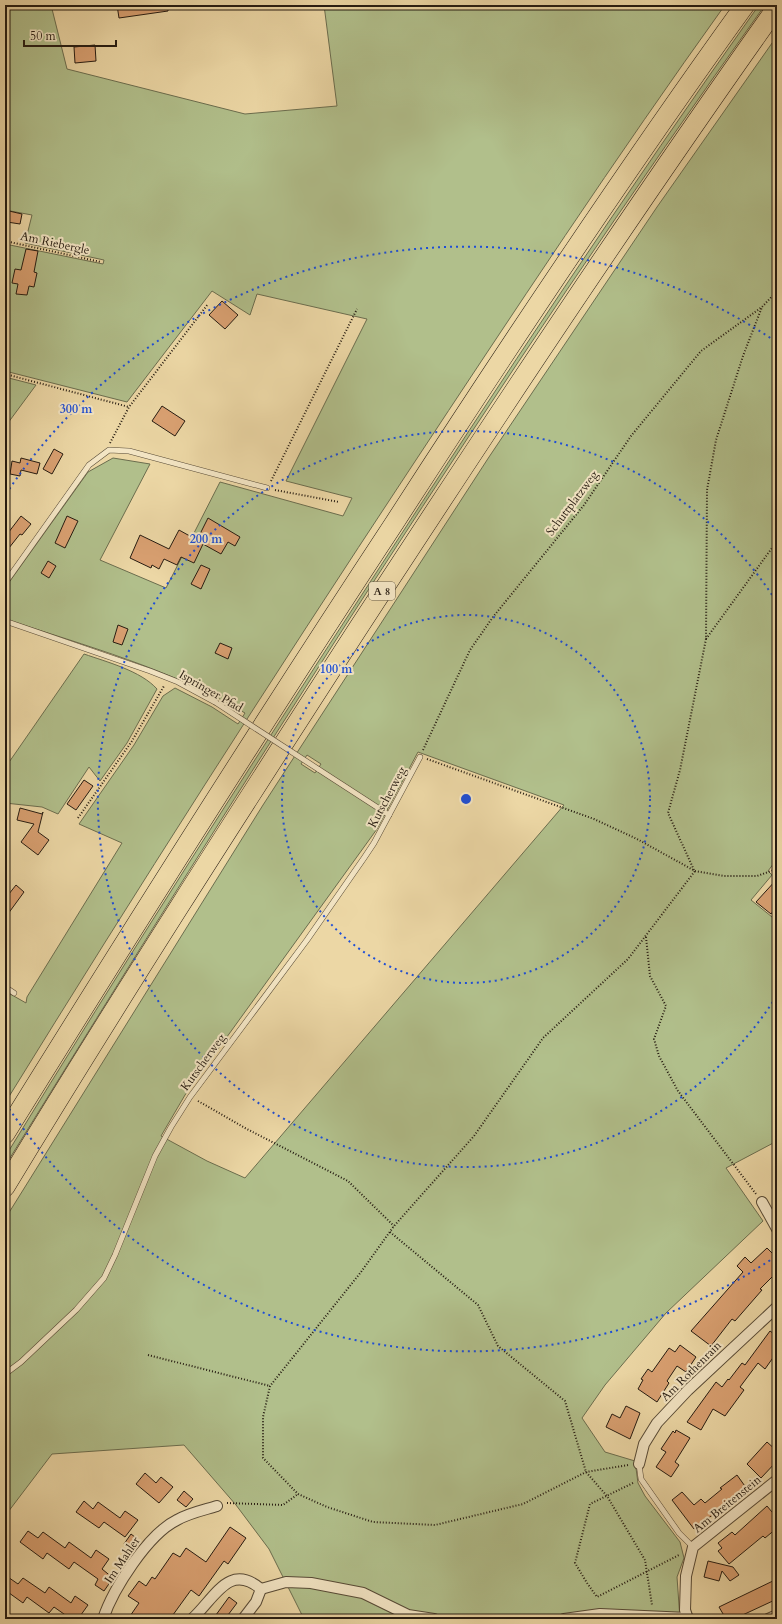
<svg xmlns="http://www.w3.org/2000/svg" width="782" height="1624" font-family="Cardo,serif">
  <rect width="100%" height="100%" fill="#ecd7a5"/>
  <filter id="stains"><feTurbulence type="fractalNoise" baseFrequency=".005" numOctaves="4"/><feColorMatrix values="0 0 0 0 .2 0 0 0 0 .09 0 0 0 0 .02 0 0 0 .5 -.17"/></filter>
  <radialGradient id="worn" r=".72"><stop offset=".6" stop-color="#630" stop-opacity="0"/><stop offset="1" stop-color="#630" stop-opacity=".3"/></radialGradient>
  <g fill="#b1bf8b" stroke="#6b6d4e" fill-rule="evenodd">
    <path d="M5,5H51L67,69L245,114L337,106L324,5H725C616,157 513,313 410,469C272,678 137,889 5,1103V991L26,1003L27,997L122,843L79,824L134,745L163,696L175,688L212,707L238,724L245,713C171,669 86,646 5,619V588L88,472L113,458L150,464L100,560L166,588L220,482L343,516L352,498L286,481L367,319L257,294L250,315L212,291L127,402L5,371V244L103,264L104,260L25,243L32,215L5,210Z"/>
    <path d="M759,5H765C496,381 248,773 5,1166V1157C125,961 250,766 376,573C500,382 627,191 759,5Z"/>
    <path d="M777,36V859L768,871L772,875L751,900L777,921V1141L726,1168L763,1221L666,1313L605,1385L582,1418L605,1452L635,1461L638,1483L645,1496L680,1542L684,1558L677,1577L680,1619H304L269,1549L236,1505L184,1445L52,1454L5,1516V1219L263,805L489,457L657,207ZM418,752L564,805L245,1178L207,1161L161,1136L185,1095L377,829ZM307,755L321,764L315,773L301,764Z"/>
    <polygon points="5,377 36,385 5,427"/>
    <path d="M84,654C107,662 141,671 157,689L127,743L100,781L89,767L58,814L42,807L5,803V768Z"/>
  </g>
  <g fill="#daa172" stroke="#251b11">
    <polygon points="117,5 168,5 168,11 119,18"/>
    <polygon points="95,45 96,61 75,63 74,47"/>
    <polygon points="9,211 22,214 20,224 7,222"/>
    <polygon points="26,249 38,251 34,272 37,273 34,287 29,286 27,295 16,294 18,284 12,283 15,269 21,270"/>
    <polygon points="222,301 238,315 225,329 209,315"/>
    <polygon points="162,406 185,421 175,436 152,421"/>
    <polygon points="54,449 63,454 52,474 43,469"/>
    <polygon points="21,458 40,463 37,474 21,470 20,476 10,474 12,461 20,463"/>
    <polygon points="21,516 31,524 22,535 20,534 5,553 5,537"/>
    <polygon points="67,516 78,521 65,548 55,543"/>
    <polygon points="208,518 240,537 235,546 228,542 221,554 203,544 194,563 181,557 177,565 164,559 159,569 152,565 151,568 130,558 140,535 169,549 179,530 197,540"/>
    <polygon points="48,561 56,566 49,578 41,573"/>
    <polygon points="201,565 210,569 201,589 191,584"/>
    <polygon points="118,625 128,629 122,645 113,642"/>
    <polygon points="220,643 232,648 228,659 215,653"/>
    <polygon points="84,780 93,786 76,810 67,804"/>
    <polygon points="20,808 42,814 43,812 38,832 49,840 38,855 21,842 34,824 17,820"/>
    <polygon points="777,879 777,906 771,914 756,902"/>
    <polygon points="16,885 24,892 5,918 5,899"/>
    <polygon points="767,1248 777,1258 777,1272 760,1289 762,1290 735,1321 732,1319 711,1346 691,1331 743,1272 737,1266 745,1257 751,1263"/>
    <polygon points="770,1331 777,1336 777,1352 765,1369 758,1363 740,1387 744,1390 725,1416 713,1409 701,1430 687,1422 716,1382 722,1387 728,1379 729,1380 742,1363 745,1365"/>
    <polygon points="680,1345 696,1357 686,1372 677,1366 667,1381 669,1383 657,1402 638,1389 643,1380 641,1379 648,1369 652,1372 669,1348 675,1352"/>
    <polygon points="626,1406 640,1413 630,1439 606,1427 612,1414 620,1418"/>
    <polygon points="676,1430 690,1438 675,1462 679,1465 671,1477 656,1467 666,1452 661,1449 673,1431 675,1433"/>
    <polygon points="767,1442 777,1451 777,1461 761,1478 747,1464"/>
    <polygon points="145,1473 156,1483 161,1477 173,1487 159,1503 136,1484"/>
    <polygon points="737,1475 747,1489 694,1529 672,1500 682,1492 694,1505 701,1499 705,1503 722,1489 720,1488"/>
    <polygon points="184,1491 193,1499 186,1507 177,1500"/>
    <polygon points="84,1501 93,1509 98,1502 120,1518 125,1511 138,1520 125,1537 104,1522 99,1528 76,1512"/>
    <polygon points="767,1506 777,1518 777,1528 765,1538 763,1536 729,1564 718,1551 722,1548 718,1543 732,1532 735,1535"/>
    <polygon points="230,1527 246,1538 228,1564 224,1561 199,1596 191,1590 170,1619 128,1619 139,1603 128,1596 139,1581 146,1586 152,1577 155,1579 173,1553 180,1557 186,1548 206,1562"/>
    <polygon points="28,1531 38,1538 43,1532 65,1548 69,1542 91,1558 96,1550 109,1559 102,1569 113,1578 104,1591 95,1585 98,1579 74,1562 69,1569 47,1553 43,1559 20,1542"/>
    <polygon points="131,1534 140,1541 133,1550 124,1544"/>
    <polygon points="708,1561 733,1567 739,1575 730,1581 722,1571 719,1581 704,1577"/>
    <polygon points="5,1575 18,1584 23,1578 45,1593 49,1587 71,1603 75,1596 88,1605 78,1619 71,1619 54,1607 49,1613 27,1597 23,1603 5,1590"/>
    <polygon points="777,1579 777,1599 734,1619 726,1619 719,1607"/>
    <polygon points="229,1597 237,1603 225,1619 213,1619"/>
  </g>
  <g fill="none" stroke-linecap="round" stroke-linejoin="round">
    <defs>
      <g id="service">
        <polyline points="5,583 89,465 109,450 129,451 267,488"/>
        <polyline points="5,621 150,671 178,682 215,702"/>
        <polyline points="318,769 389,815"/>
        <polyline points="5,987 14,993"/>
        <polyline points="5,1374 21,1362 76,1310 104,1278 115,1255 155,1156 171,1127 190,1097 307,940 364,858 374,843 420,757"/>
        <polyline points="639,1464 641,1479 679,1533 693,1547"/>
      </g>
      <g id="minor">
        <polyline points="762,1202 777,1229"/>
        <polyline points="639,1464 644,1444 657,1423 688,1390 777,1307"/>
        <polyline points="261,1589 286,1582 311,1583 363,1593 408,1615 434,1619"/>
        <path d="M103,1619C113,1589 148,1534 177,1520C189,1513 204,1510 217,1506"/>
        <path d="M192,1619C215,1598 229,1562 261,1589L256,1602L243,1619"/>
        <polyline points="564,1619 600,1614 688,1618"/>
        <polyline points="688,1619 685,1610 686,1576 693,1547 777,1480"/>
        <polyline points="768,1619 777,1615"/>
      </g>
      <g id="motorway">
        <path d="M5,1134C133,928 262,724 395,522C508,347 623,174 745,5"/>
        <path d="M5,1187C119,999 238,814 357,630C494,420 632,211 777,7"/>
      </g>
    </defs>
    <use href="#service" stroke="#574a36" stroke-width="6"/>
    <use href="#minor" stroke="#574a36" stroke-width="12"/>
    <use href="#motorway" stroke="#251b11" stroke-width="20"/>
    <g stroke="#251b11" stroke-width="2" stroke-dasharray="1 2" stroke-linecap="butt">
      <polyline points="5,241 101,262"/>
      <polyline points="5,374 129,407"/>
      <polyline points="110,443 129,407 208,304"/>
      <polyline points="271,481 357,309"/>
      <polyline points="275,490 339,502"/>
      <polyline points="706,639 777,541"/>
      <polyline points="423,750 470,650 493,617 584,505 631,436 701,351 762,307 777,291"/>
      <polyline points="427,759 594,819 637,839 695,871 724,876 757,876 777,869"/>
      <polyline points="78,818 132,741 164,686"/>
      <polyline points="694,870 668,813 680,770 706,639 707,490 716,440 743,356 762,307"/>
      <polyline points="646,937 650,976 666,1006 654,1039 659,1056 678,1091 756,1194"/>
      <polyline points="198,1101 245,1128 348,1181 394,1226"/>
      <polyline points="390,1232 478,1305 498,1346 565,1401 586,1472 607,1496 645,1560 652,1605"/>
      <polyline points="148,1355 270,1386"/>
      <polyline points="628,1465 586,1472 523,1504 435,1525 373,1522 327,1507 298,1494 263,1458 263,1417 270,1386 361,1272 394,1226 474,1136 543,1038 628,959 695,871"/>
      <polyline points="633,1483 590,1504 575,1563 587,1583 597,1597 679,1555"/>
      <polyline points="227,1503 283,1505 298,1494"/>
      <polyline points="382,1619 389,1618"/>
    </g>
    <use href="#service" stroke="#f3e5c4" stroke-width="5"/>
    <use href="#minor" stroke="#f3e5c4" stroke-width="10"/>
    <use href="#motorway" stroke="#ecd7a5" stroke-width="19"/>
    <defs>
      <polyline id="service-bridge" points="215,702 318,769"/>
    </defs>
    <use href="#service-bridge" stroke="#574a36" stroke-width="6" stroke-linecap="butt"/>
    <use href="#service-bridge" stroke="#f3e5c4" stroke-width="5"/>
  </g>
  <g fill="none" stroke="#1d4ed8" stroke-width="2" stroke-dasharray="2 4">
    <circle cx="466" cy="799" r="184"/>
    <path d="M776 997A368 368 0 1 1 776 601"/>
    <path d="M775 1257A552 552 0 0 1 6 1104M6 494A552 552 0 0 1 775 341"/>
  </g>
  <g text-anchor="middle" stroke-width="4" stroke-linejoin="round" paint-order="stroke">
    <rect fill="#f3e5c4" stroke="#635847" stroke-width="1" x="369" y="582" width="26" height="18" rx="3"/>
    <g font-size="11" font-weight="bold" fill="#251b11">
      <text x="382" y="595">A 8</text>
    </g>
    <g font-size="12" fill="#251b11" stroke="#f3e5c4">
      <text transform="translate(55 243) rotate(12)" y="4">Am Riebergle</text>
      <text transform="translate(572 503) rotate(-53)" y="4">Schuttplatzweg</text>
      <text transform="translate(211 691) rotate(30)" y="4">Ispringer Pfad</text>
      <text transform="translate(387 797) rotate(-62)" y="4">Kutscherweg</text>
      <text transform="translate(203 1062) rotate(-54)" y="4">Kutscherweg</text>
      <text transform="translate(691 1371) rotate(-45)" y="4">Am Rothenrain</text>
      <text transform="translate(727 1504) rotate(-39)" y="4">Am Breitenstein</text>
      <text transform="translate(122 1560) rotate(-56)" y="4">Im Mahler</text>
    </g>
  </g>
  <circle cx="466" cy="799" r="6" fill="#1d4ed8" stroke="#f3e5c4" stroke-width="2"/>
  <g font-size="12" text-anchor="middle" font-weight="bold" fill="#1d4ed8" stroke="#f3e5c4" stroke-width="4" stroke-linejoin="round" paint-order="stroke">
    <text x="76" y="413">300 m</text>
    <text x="206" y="543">200 m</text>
    <text x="336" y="673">100 m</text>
  </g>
  <rect width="782" height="1624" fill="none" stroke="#ecd7a5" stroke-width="20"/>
  <rect x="6" y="6" width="770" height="1612" fill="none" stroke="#251b11" stroke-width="2"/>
  <rect x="10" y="10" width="762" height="1604" fill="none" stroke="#251b11"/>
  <path d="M24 40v6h92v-6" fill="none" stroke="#251b11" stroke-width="2"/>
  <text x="30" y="40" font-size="12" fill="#251b11" stroke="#f3e5c4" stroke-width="3" paint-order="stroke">50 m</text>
  <rect width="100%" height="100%" filter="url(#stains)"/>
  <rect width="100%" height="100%" fill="url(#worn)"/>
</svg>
